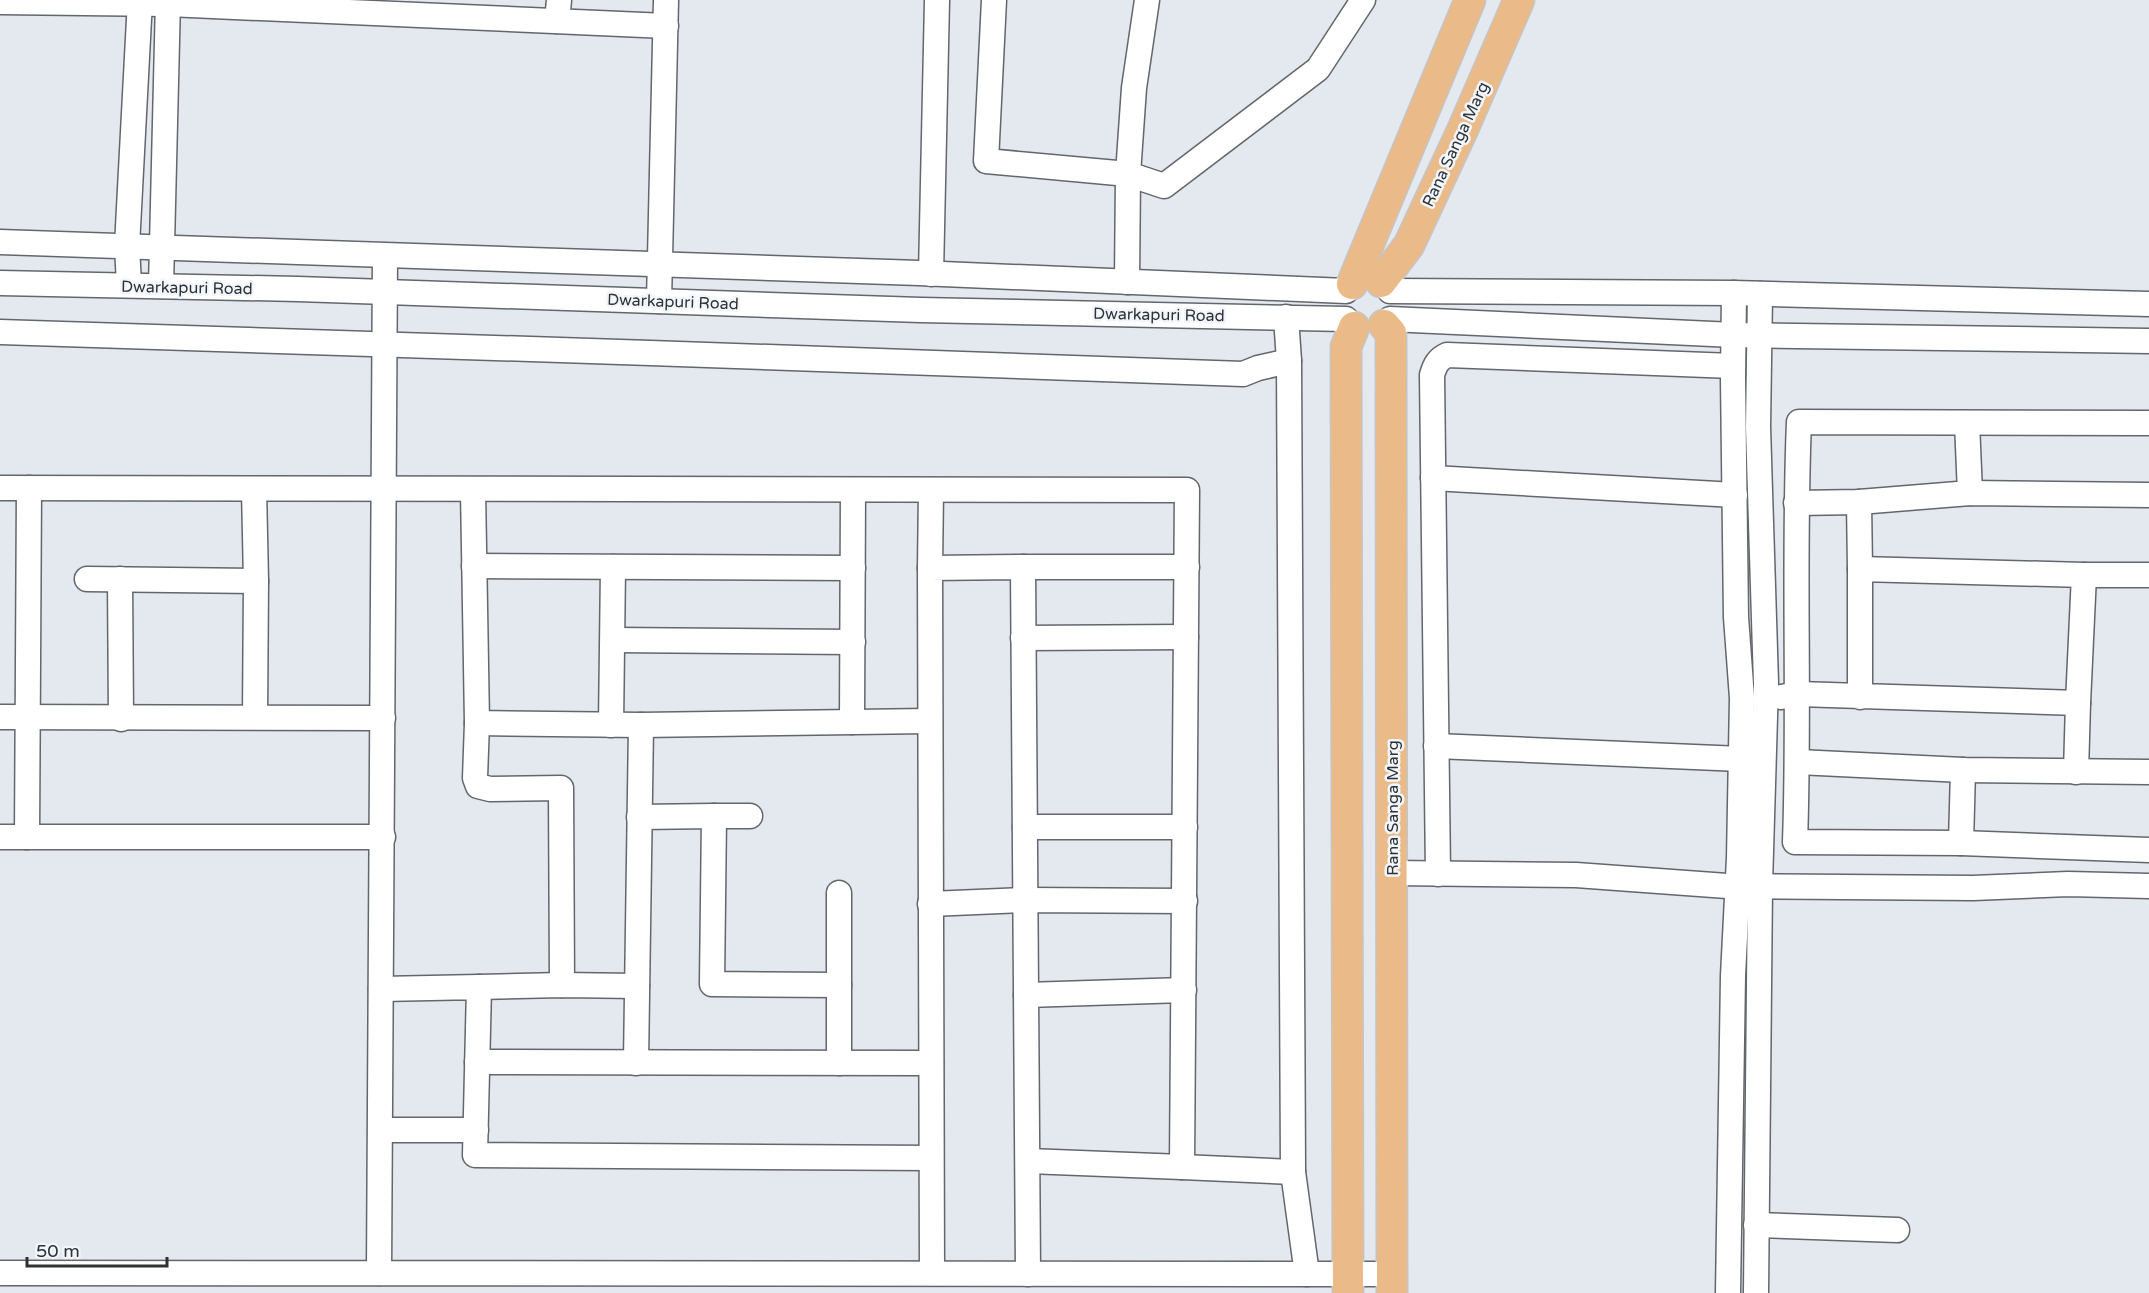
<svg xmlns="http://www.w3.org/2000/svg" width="2149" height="1293" font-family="'Varela Round',sans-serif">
  <rect width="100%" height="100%" fill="#e4e9ef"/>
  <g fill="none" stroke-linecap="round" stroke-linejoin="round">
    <defs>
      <g id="minor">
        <polyline points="994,0 986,161 1128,174 1164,186 1318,69 1363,0"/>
        <polyline points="0,2 168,4 666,26"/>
        <polyline points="557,21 559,0"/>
        <polyline points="0,242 919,273 1346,291"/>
        <polyline points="931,274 937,0"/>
        <polyline points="1127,282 1128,174 1134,88 1147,0"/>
        <polyline points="0,283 298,289 921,310 1346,319"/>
        <polyline points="129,285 127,246 140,0"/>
        <polyline points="161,286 168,0"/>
        <polyline points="1390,291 1734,293 2149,304"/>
        <polyline points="659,301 666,0"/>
        <polyline points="1390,319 1734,335 2149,341"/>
        <path d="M0,332C414,343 829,360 1243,374L1258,368L1289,361L1286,317"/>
        <polyline points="1289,361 1293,1172 1307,1274"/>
        <polyline points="1967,423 1970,493"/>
        <path d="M2149,423L1799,422C1793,562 1800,702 1795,842L1961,843L2149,850"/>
        <polyline points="1433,478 1735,495"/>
        <polyline points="0,488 1187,490 1182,1167 1028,1161"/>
        <polyline points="254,489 256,581 255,717"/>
        <polyline points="473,490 477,723 641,725 929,721"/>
        <polyline points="1859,502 1860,569"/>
        <polyline points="1796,503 1859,502 1970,493 2149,495"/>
        <polyline points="474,566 853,568"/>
        <polyline points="1023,567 1187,567"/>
        <polyline points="930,568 931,490"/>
        <polyline points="2084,575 2149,575"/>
        <polyline points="87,579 256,581"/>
        <polyline points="120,579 121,719"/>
        <polyline points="1023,638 1186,637"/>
        <polyline points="613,640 853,642"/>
        <polyline points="1781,697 1798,694 2078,703 2084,575 1860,569 1860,697"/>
        <polyline points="0,717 383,718"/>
        <polyline points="852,722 853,490"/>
        <polyline points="477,723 475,778 478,786 490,789 561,788 562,985"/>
        <polyline points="611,725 613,567"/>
        <polyline points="1436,746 1741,759"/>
        <polyline points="1798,762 1963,770 2149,772"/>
        <polyline points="2076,772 2078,703"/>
        <polyline points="714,816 750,816"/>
        <polyline points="639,817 714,816 712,984 839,985"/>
        <polyline points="1025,827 1185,827"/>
        <polyline points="0,837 383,837"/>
        <polyline points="27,837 29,488"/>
        <polyline points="1961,843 1963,770"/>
        <polyline points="1392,873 1576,875 1727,886 1973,888 2068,884 2149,886"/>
        <path d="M1438,874L1432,375C1435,365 1438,359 1447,355L1733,366"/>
        <polyline points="930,904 1025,900 1185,901"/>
        <polyline points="479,987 562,985 637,986"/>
        <polyline points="381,989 479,987 475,1155 931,1158"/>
        <polyline points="1026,995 1184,990"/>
        <polyline points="477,1062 931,1063"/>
        <polyline points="636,1063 641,725"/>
        <polyline points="839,1063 839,893"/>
        <polyline points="381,1130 476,1130"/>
        <polyline points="1182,1167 1293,1172"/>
        <polyline points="1756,1225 1897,1230"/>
        <polyline points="0,1273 1392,1274"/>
        <polyline points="379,1273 385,256"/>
        <polyline points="932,1273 930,568 1023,567 1028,1274"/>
        <polyline points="1728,1293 1733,976 1739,858 1742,698 1736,617 1733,378 1734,293"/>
        <polyline points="1756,1293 1760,885 1766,683 1758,427 1760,294"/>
      </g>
      <g id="major">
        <polyline points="1381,282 1409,245 1463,129 1519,0"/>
        <polyline points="1352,284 1470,0"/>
        <polyline points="1384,325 1391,333 1392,1293"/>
        <polyline points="1348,1293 1346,347 1354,327"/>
      </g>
    </defs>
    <use href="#minor" stroke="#62676c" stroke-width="27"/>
    <use href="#major" stroke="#c5c5c6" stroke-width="33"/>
    <use href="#minor" stroke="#fff" stroke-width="24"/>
    <use href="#major" stroke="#eabb88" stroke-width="30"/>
  </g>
  <g text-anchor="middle" stroke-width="5" stroke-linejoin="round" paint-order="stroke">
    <g font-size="16" fill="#2f3133" stroke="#f1f6fc">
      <text transform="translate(1455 144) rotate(-65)" y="6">Rana Sanga Marg</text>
      <text transform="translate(187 287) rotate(1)" y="6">Dwarkapuri Road</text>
      <text transform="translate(673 301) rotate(2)" y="6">Dwarkapuri Road</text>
      <text transform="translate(1159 314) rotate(1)" y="6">Dwarkapuri Road</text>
      <text transform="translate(1392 808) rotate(-90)" y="6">Rana Sanga Marg</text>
    </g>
  </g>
  <path d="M27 1257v9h140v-9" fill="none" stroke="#2f3133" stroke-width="3"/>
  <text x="36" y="1257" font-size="18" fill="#2f3133" stroke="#f1f6fc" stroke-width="4.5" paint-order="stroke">50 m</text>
</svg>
